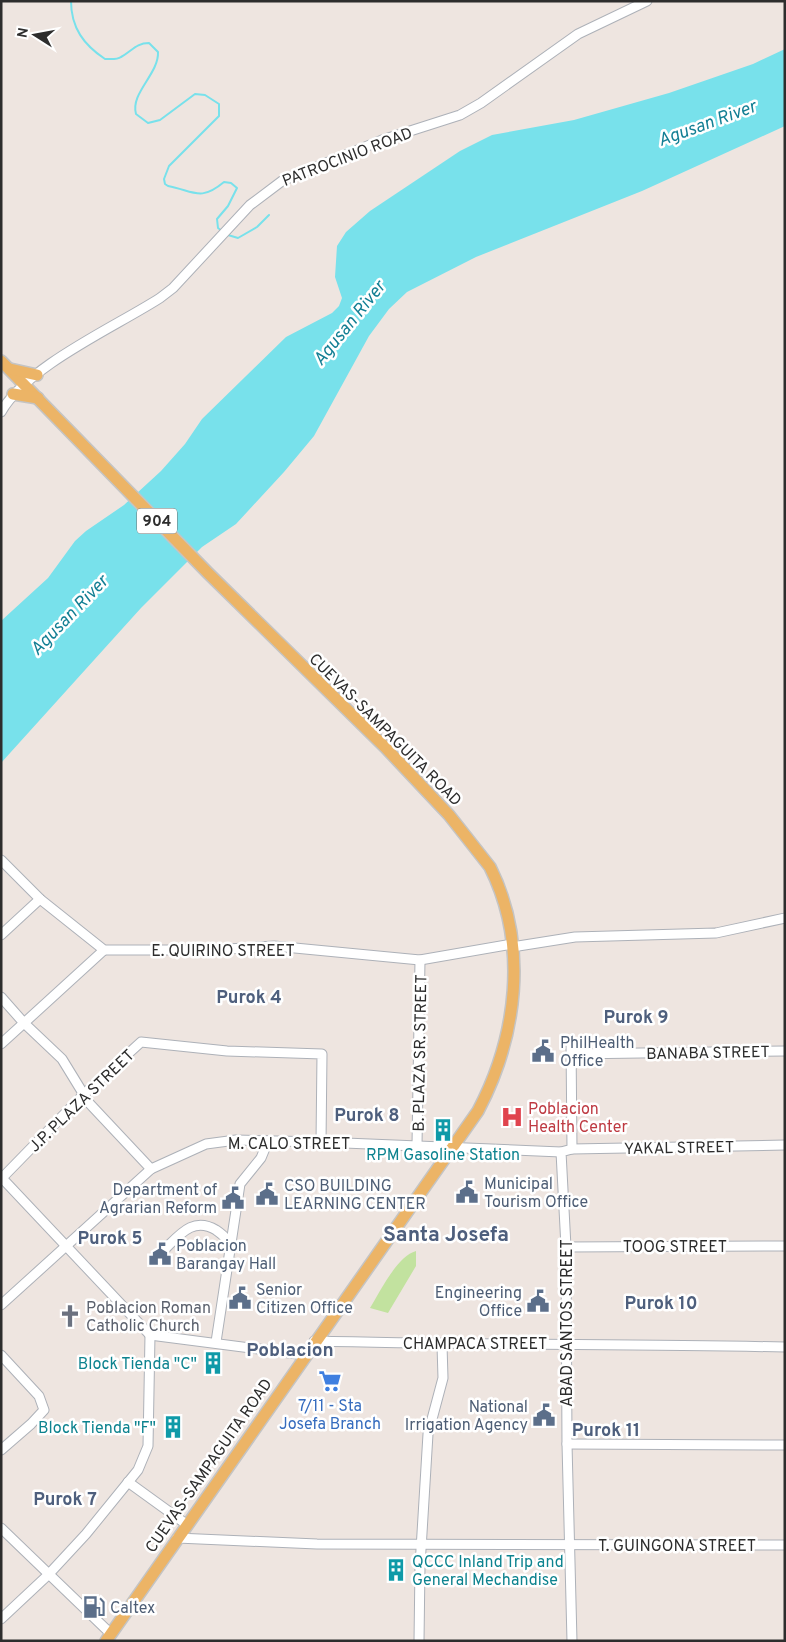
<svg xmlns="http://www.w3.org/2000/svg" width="786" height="1642" font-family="Overpass,sans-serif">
  <rect width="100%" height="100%" fill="#eee5e0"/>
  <path fill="#c2e29f" d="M416,1251V1266L388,1313L370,1308C380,1292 397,1256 416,1251Z"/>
  <polygon fill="#78e1eb" points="785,49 785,126 642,191 476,257 407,292 389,309 369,336 314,436 284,472 236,524 202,547 141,608 1,763 1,621 48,578 75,541 86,531 124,505 161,471 185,444 202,419 286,337 332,313 339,306 342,298 335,277 337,246 346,232 370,211 460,151 492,135 574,120 669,93 753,64"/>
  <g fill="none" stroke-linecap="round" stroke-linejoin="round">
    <g stroke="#78e1eb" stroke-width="2">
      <path d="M71,1C71,28 84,45 105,59C110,59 117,60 121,57C132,51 136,43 149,43L158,52C159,74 130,93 136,114L148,123L160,120L195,94L205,95L219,104V116L169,166L164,179L165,184L168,186C194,191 200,202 224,182L231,183L237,188L228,206L217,219L218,228L222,231"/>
      <polyline points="123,1 137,1"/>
      <polyline points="228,235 238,238 257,227 269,215"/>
    </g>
    <defs>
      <g id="minor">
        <path d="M1,412C27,366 115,327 160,298L173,288L250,205L282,181L382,140L460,115L481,103L578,34L647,1"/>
        <polyline points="1,860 40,899 104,950 212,950 274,946 420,960 512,944"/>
        <polyline points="1,935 40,899"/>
        <polyline points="512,947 575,937 716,933 785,918"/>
        <polyline points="1,997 24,1023 62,1059 89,1103 151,1169"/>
        <polyline points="571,1043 572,1149 561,1152 566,1247 567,1444 572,1641"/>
        <polyline points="1,1044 104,950"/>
        <polyline points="572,1054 785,1051"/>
        <polyline points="417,1145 420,960"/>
        <polyline points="572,1149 785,1145"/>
        <polyline points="1,1177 150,1335 305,1355"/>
        <polyline points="1,1179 84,1094 141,1042 227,1051 322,1054 321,1142"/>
        <polyline points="566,1247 785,1246"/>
        <path d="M166,1248C181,1233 194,1217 216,1230C223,1235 228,1239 231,1248"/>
        <polyline points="1,1305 151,1169 206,1144 236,1140 321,1142 561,1152"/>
        <path d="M314,1341C471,1345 628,1344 785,1347"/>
        <polyline points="216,1342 240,1184 261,1158 268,1141"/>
        <polyline points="1,1355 39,1396 44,1410 31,1424 1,1450"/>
        <polyline points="567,1444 785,1445"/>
        <polyline points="128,1482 186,1524"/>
        <polyline points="1,1528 110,1633"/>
        <polyline points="177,1538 317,1544 785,1545"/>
        <polyline points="1,1619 48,1575 86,1534 138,1470 148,1446 150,1335"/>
        <polyline points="419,1641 420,1566 428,1434 443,1378 442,1345"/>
      </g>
      <g id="major">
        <path d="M1,361L208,573L385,747L449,815L490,867C529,945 517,1037 478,1111L106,1641"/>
        <polyline points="10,369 37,375"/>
        <polyline points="13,394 38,398"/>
      </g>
    </defs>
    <use href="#minor" stroke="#adb1b8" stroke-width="11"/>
    <use href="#major" stroke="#c4c4c4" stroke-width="14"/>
    <use href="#minor" stroke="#fff" stroke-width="9"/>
    <use href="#major" stroke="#ecb466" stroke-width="11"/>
  </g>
  <defs>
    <symbol id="civic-bare" viewBox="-9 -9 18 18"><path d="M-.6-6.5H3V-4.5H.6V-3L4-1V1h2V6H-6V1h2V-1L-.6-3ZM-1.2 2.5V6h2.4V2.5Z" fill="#5c6f8a" stroke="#fff" stroke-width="2.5" paint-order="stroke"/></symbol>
    <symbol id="hospital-bare" viewBox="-9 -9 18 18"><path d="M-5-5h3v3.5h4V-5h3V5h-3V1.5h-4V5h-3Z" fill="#e0444e" stroke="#fff" stroke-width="2.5" paint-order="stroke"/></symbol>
    <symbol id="building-bare" viewBox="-9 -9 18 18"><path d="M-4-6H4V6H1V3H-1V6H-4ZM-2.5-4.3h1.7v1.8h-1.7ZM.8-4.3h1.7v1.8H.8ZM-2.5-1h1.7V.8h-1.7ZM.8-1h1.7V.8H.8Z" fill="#0f9aa8" stroke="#fff" stroke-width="2.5" paint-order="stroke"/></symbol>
    <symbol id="church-bare" viewBox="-9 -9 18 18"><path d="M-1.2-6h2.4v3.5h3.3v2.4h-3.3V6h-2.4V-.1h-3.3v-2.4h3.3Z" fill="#6b7280" stroke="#fff" stroke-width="2.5" paint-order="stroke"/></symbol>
    <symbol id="supermarket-bare" viewBox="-9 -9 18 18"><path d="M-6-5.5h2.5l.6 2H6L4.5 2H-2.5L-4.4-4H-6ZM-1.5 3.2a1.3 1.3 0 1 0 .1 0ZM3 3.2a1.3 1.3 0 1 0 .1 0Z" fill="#3f7fe0" stroke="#fff" stroke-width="2.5" paint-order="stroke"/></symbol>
    <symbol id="fuel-bare" viewBox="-9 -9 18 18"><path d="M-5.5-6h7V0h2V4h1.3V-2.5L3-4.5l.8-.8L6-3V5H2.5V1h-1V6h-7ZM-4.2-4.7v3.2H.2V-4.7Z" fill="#5c6f8a" stroke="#fff" stroke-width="2.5" paint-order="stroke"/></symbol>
  </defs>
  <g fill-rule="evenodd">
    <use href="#civic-bare" x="527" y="1035" width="32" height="32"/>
    <use href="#hospital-bare" x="496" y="1101" width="32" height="32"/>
    <use href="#building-bare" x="427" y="1114" width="32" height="32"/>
    <use href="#civic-bare" x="451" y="1176" width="32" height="32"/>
    <use href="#civic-bare" x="251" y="1178" width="32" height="32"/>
    <use href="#civic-bare" x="217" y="1182" width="32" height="32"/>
    <use href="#civic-bare" x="144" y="1238" width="32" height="32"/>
    <use href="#civic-bare" x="224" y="1282" width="32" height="32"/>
    <use href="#civic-bare" x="522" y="1285" width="32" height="32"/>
    <use href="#church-bare" x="54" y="1300" width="32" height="32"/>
    <use href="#building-bare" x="197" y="1347" width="32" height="32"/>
    <use href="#supermarket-bare" x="314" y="1365" width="32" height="32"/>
    <use href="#civic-bare" x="528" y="1399" width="32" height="32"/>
    <use href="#building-bare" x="157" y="1411" width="32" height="32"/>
    <use href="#building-bare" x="380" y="1554" width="32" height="32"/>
    <use href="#fuel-bare" x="78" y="1591" width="32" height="32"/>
  </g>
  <g text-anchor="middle" stroke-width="5" stroke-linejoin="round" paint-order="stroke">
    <rect fill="#fff" stroke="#6c6c6c" stroke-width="1" x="137" y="508.5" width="40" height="25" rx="4"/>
    <g font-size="15" font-weight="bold" fill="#2d2d2d">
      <text x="157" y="526">904</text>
    </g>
    <g font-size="16" fill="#2d2d2d" stroke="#fff">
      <text transform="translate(347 156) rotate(-21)" y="6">PATROCINIO ROAD</text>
      <text transform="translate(386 729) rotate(45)" y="6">CUEVAS-SAMPAGUITA ROAD</text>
      <text x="223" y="956">E. QUIRINO STREET</text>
      <text transform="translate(708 1052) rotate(-1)" y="6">BANABA STREET</text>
      <text transform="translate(419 1053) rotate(-89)" y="6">B. PLAZA SR. STREET</text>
      <text transform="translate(81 1100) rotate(-44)" y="6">J.P. PLAZA STREET</text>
      <text x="289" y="1149">M. CALO STREET</text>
      <text transform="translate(679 1147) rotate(-1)" y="6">YAKAL STREET</text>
      <text x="675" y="1252">TOOG STREET</text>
      <text transform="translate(566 1323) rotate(-90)" y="6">ABAD SANTOS STREET</text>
      <text x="475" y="1349">CHAMPACA STREET</text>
      <text transform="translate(208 1465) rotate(-55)" y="6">CUEVAS-SAMPAGUITA ROAD</text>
      <text x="677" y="1551">T. GUINGONA STREET</text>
    </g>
    <g font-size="16" fill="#4e5e75" stroke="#fff" text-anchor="start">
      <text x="560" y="1048">PhilHealth<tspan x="560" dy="18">Office</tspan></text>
      <text x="484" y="1189">Municipal<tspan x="484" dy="18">Tourism Office</tspan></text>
      <text x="284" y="1191">CSO BUILDING<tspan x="284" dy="18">LEARNING CENTER</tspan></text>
      <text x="217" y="1195" text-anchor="end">Department of<tspan x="217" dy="18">Agrarian Reform</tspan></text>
      <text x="176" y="1251">Poblacion<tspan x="176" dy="18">Barangay Hall</tspan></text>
      <text x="256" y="1295">Senior<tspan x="256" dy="18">Citizen Office</tspan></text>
      <text x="522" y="1298" text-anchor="end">Engineering<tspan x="522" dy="18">Office</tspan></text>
      <text x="528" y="1412" text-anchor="end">National<tspan x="528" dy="18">Irrigation Agency</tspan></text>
      <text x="110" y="1613">Caltex</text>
    </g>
    <g font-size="16" fill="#be3a42" stroke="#fff" text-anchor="start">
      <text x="528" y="1114">Poblacion<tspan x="528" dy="18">Health Center</tspan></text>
    </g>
    <g font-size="16" fill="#0d838f" stroke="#fff" text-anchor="end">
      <text x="443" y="1160" text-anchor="middle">RPM Gasoline Station</text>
      <text x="197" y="1369">Block Tienda "C"</text>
      <text x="156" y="1433">Block Tienda "F"</text>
      <text x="412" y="1567" text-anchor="start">QCCC Inland Trip and<tspan x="412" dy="18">General Mechandise</tspan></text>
    </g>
    <g font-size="16" fill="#5b616d" stroke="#fff" text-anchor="start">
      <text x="86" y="1313">Poblacion Roman<tspan x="86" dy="18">Catholic Church</tspan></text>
    </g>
    <g font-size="16" fill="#366cbe" stroke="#fff">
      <text x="330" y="1411">7/11 - Sta<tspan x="330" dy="18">Josefa Branch</tspan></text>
    </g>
    <g font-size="18" font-style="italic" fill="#137f94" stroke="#fff">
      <text transform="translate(707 123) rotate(-20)" y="6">Agusan River</text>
      <text transform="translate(349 323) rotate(-51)" y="6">Agusan River</text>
      <text transform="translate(69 615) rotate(-46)" y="6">Agusan River</text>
    </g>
    <g font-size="18" font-weight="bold" fill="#4e5f7d" stroke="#fff">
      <text x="249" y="1003">Purok 4</text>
      <text x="636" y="1023">Purok 9</text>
      <text x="367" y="1121">Purok 8</text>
      <text x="110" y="1244">Purok 5</text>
      <text x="661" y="1309">Purok 10</text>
      <text x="606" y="1436">Purok 11</text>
      <text x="65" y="1505">Purok 7</text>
    </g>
    <g font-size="19" font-weight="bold" fill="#4e5f7d" stroke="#fff">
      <text x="290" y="1356">Poblacion</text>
    </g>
    <g font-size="21" font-weight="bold" fill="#4e5f7d" stroke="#fff">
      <text x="446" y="1241">Santa Josefa</text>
    </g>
  </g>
  <rect width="786" height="1642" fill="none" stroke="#2d2d2d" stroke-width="5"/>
  <g transform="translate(35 35) rotate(281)" stroke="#ffffff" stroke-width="4" paint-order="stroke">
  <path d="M0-4L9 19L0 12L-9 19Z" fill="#2d2d2d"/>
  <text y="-8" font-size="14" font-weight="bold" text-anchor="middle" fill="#2d2d2d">N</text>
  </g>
</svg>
